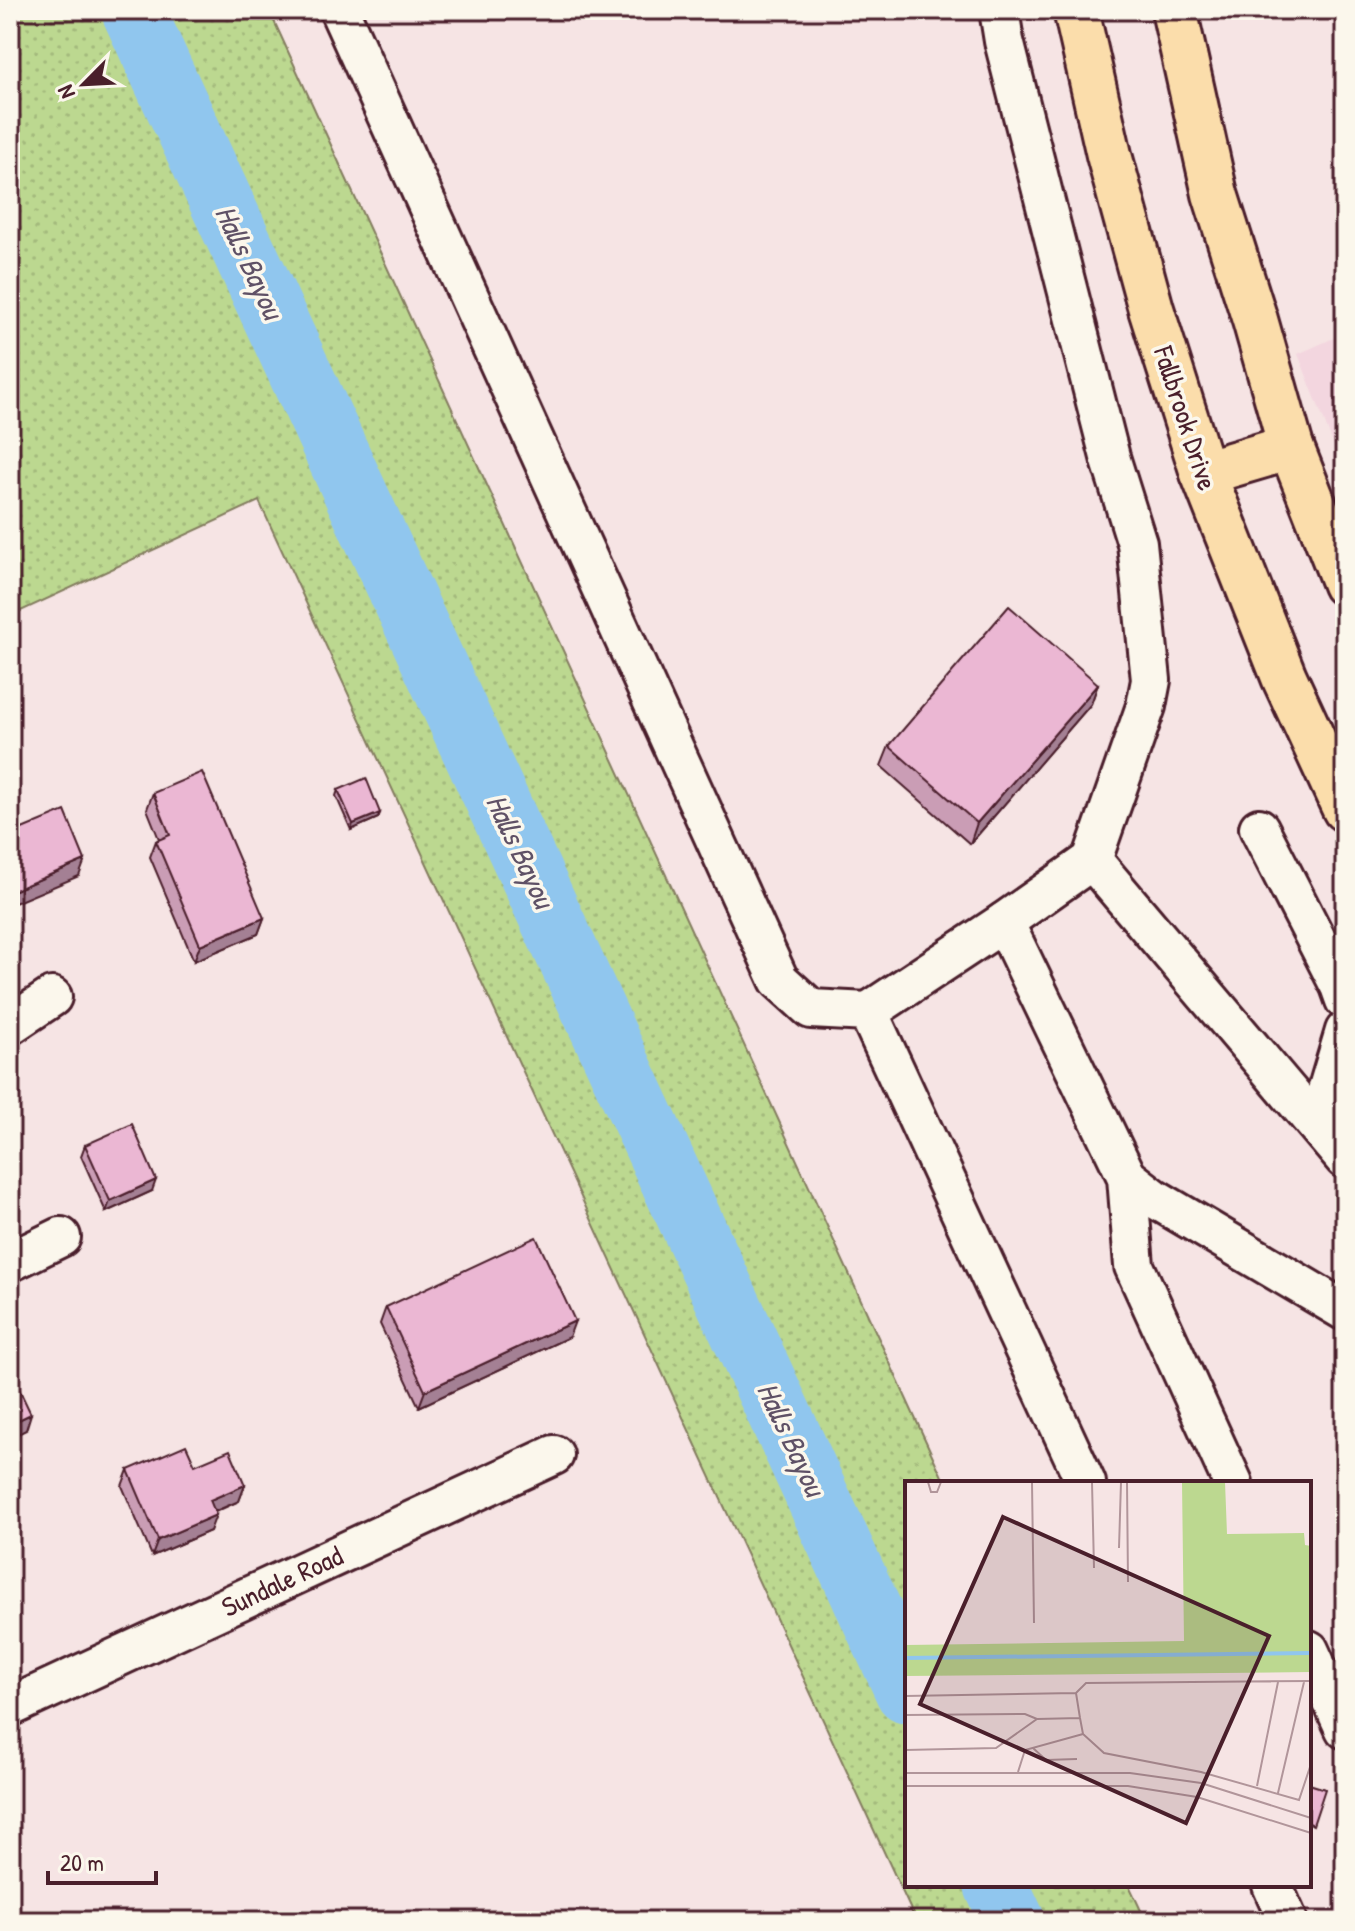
<svg xmlns="http://www.w3.org/2000/svg" width="1355" height="1931" font-family="'Patrick Hand',sans-serif">
  <defs>
    <pattern id="grass-dots" width="8" height="8" patternUnits="userSpaceOnUse" patternTransform="scale(2)"><rect width="8" height="8" fill="#bcd890"/><path d="M2 2h.1M6 6h.1" fill="none" stroke="#a3b97c" stroke-width="1.8" stroke-linecap="round"/></pattern>
  </defs>
  <rect width="100%" height="100%" fill="#f6e4e4"/>
  <filter id="ink" filterUnits="userSpaceOnUse"><feTurbulence type="fractalNoise" baseFrequency=".0125" numOctaves="2"/><feDisplacementMap in="SourceGraphic" scale="16" xChannelSelector="R" yChannelSelector="G"/><feConvolveMatrix kernelMatrix="1 2 1 2 8 2 1 2 1" color-interpolation-filters="sRGB"/></filter>
  <g filter="url(#ink)">
    <polygon fill="#f3d6df" points="1345,333 1345,474 1298,354"/>
    <polygon fill="url(#grass-dots)" stroke="#837c5e" stroke-width="2" points="10,10 269,10 945,1483 907,1483 907,1885 1129,1885 1146,1921 916,1921 259,501 10,616"/>
    <g fill="none" stroke-linecap="round" stroke-linejoin="round">
      <g stroke="#90c6ee" stroke-width="64">
        <polyline points="133,10 907,1691"/>
        <polyline points="996,1885 1013,1921"/>
      </g>
      <defs>
        <g id="minor">
          <polyline points="339,10 779,980 811,1009 868,1012 1086,1483"/>
          <polyline points="999,10 1004,41 1110,457 1137,543 1151,680 1146,706 1092,860 1004,922 1127,1177 1154,1198 1345,1311"/>
          <polyline points="1259,828 1340,986 1345,1000"/>
          <polyline points="1092,860 1345,1159"/>
          <polyline points="868,1012 1004,922"/>
          <polyline points="10,1025 52,997"/>
          <polyline points="1317,1125 1345,1031"/>
          <polyline points="1127,1177 1134,1266 1233,1483"/>
          <polyline points="10,1262 61,1237"/>
          <polyline points="1309,1650 1345,1729"/>
          <polyline points="10,1707 554,1455"/>
          <polyline points="1272,1885 1288,1921"/>
        </g>
        <g id="major">
          <polyline points="1076,10 1109,155 1151,309 1203,473 1284,677 1345,809"/>
          <polyline points="1174,10 1215,194 1255,320 1291,447 1345,584"/>
          <polyline points="1203,473 1291,447"/>
        </g>
      </defs>
      <use href="#minor" stroke="#4a1f2b" stroke-width="44"/>
      <use href="#major" stroke="#4a1f2b" stroke-width="50"/>
      <use href="#minor" stroke="#fbf7ec" stroke-width="38"/>
      <use href="#major" stroke="#fbddab" stroke-width="44"/>
    </g>
    <g fill="#ca9db5" stroke="#4a1f2b" stroke-width="2">
      <polygon points="1098,684 1091,704 970,844 881,766 889,746"/>
      <polygon points="338,790 380,813 378,818 351,830 336,796"/>
      <polygon points="153,793 264,918 258,934 194,961 150,857 156,841 159,839 147,809"/>
      <polygon points="85,1145 152,1191 106,1212 81,1156"/>
      <polygon points="386,1307 569,1337 419,1407 380,1324"/>
      <polygon points="195,1465 245,1485 239,1501 215,1512 210,1531 152,1556 122,1486 128,1470"/>
    </g>
    <g fill="#a48094" stroke="#4a1f2b" stroke-width="2">
      <polygon points="1098,684 1091,704 970,844 977,823"/>
      <polygon points="380,813 378,818 351,830 353,824"/>
      <polygon points="85,860 79,876 10,905 10,892"/>
      <polygon points="264,918 258,934 194,961 200,945"/>
      <polygon points="156,1180 152,1191 106,1212 110,1201"/>
      <polygon points="575,1321 569,1337 419,1407 425,1391"/>
      <polygon points="31,1414 26,1430 10,1438 10,1424"/>
      <polygon points="245,1485 239,1501 204,1516 210,1500"/>
      <polygon points="216,1515 210,1531 152,1556 158,1540"/>
    </g>
    <g fill="#ebb7d3" stroke="#4a1f2b" stroke-width="2">
      <polygon points="1009,606 1098,684 977,823 889,746"/>
      <polygon points="202,772 264,918 200,945 156,841 170,835 153,793"/>
      <polygon points="366,778 380,813 353,824 338,790"/>
      <polygon points="65,811 85,860 10,892 10,834"/>
      <polygon points="132,1124 156,1180 110,1201 85,1145"/>
      <polygon points="536,1237 575,1321 425,1391 386,1307"/>
      <polygon points="10,1370 31,1414 10,1424"/>
      <polygon points="186,1445 195,1465 230,1450 245,1485 210,1500 216,1515 158,1540 128,1470"/>
      <polygon points="1309,1784 1325,1789 1313,1825 1309,1823"/>
    </g>
  </g>
  <g text-anchor="middle" stroke-width="7" stroke-linejoin="round" paint-order="stroke">
    <g font-size="28" fill="#4a1f2b" stroke="#fbf7ec">
      <text transform="translate(1186 418) rotate(72)" y="10">Fallbrook Drive</text>
      <text transform="translate(282 1581) rotate(-25)" y="10">Sundale Road</text>
    </g>
    <g font-size="30" font-style="italic" fill="#5f5166" stroke="#fbf7ec">
      <text transform="translate(249 262) rotate(65)" y="10">Halls Bayou</text>
      <text transform="translate(520 851) rotate(65)" y="10">Halls Bayou</text>
      <text transform="translate(791 1439) rotate(65)" y="10">Halls Bayou</text>
    </g>
  </g>
  <g transform="translate(905 1481)">
    <rect width="406" height="406" fill="#f6e4e4"/>
    <path d="M277,1H320L322,53L399,52L400,64L406,65V191L0,195V164L279,160Z" fill="#bcd890"/>
    <path fill="none" stroke="#90c6ee" stroke-width="4" d="M0,177L406,172"/>
    <path fill="none" stroke="#b1959a" stroke-width="2" d="M23,1L26,11H32L36,1M127,1L129,142M187,1L189,87M222,1L223,101M214,67L216,1M171,212L175,237M0,215L171,212L181,202L406,200M0,234L120,233L132,238M128,267L141,279L172,278M0,269L91,267L132,238L175,237L178,253L199,272L296,291L394,319L406,283M113,291L120,269L178,253M0,292H225L296,302L406,337M0,305H223L292,316L406,352M352,305L373,201M373,312L399,201"/>
    <path fill="#4a1f2b" fill-opacity="0.15" stroke="#4a1f2b" stroke-width="4" d="M98,36L364,155L281,342L15,223Z"/>
    <rect width="406" height="406" fill="none" stroke="#4a1f2b" stroke-width="4"/>
  </g>
  <rect width="1355" height="1931" fill="none" stroke="#fbf7ec" stroke-width="40"/>
  <rect x="20" y="20" width="1315" height="1891" fill="none" stroke="#4a1f2b" stroke-width="3" filter="url(#ink)"/>
  <g transform="translate(84 84) rotate(246)" stroke="#fbf7ec" stroke-width="6" paint-order="stroke">
  <path d="M0-6L14 30L0 20L-14 30Z" fill="#4a1f2b"/>
  <text y="-12" font-size="22" font-weight="bold" text-anchor="middle" fill="#4a1f2b">N</text>
  </g>
  <path d="M48 1871v12h108v-12" fill="none" stroke="#4a1f2b" stroke-width="4"/>
  <text x="60" y="1871" font-size="24" fill="#4a1f2b" stroke="#fbf7ec" stroke-width="6" paint-order="stroke">20 m</text>
</svg>
